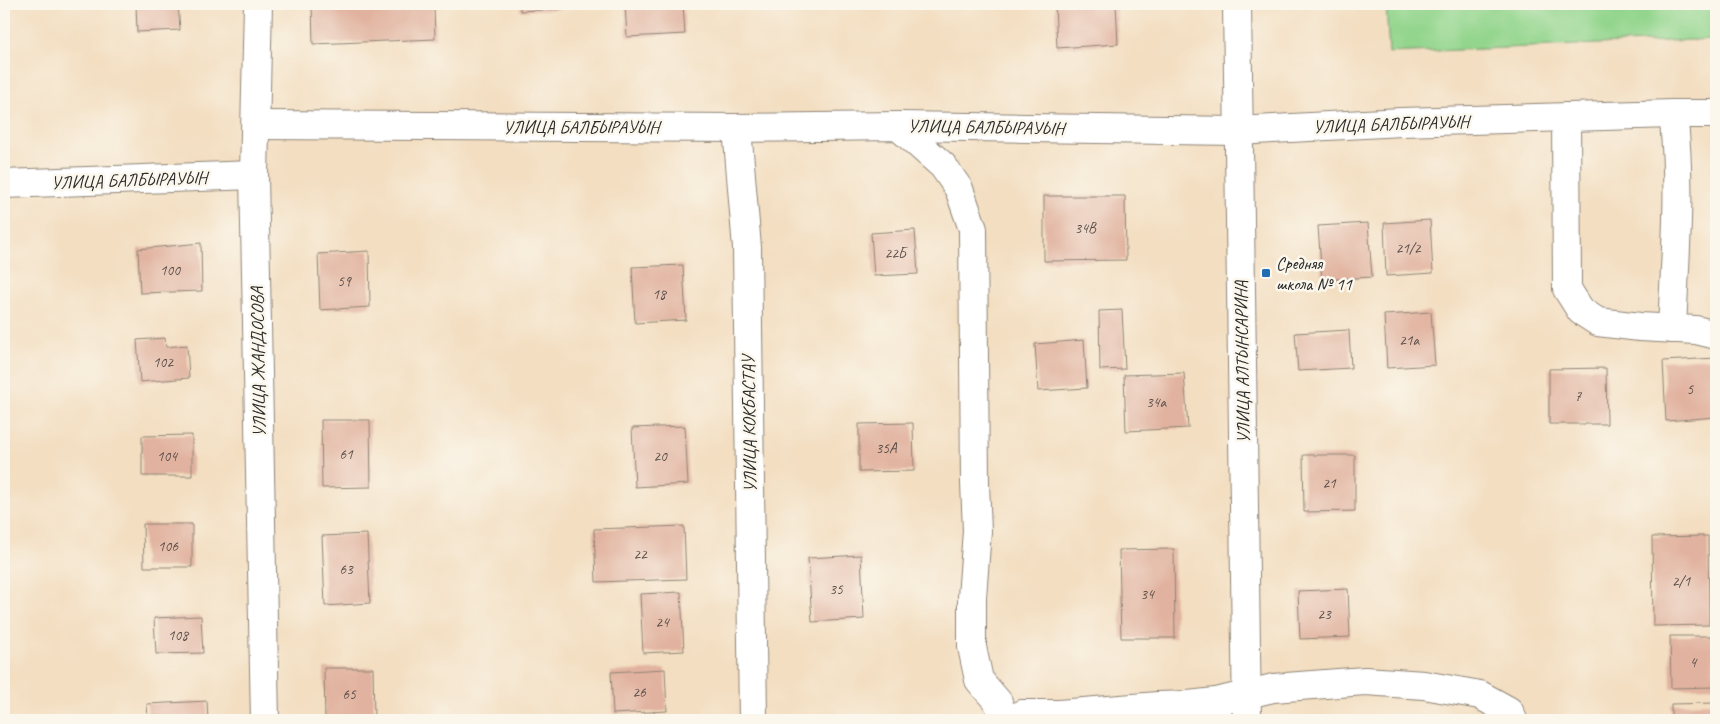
<svg xmlns="http://www.w3.org/2000/svg" width="1720" height="724" font-family="Caveat,sans-serif">
  <rect width="100%" height="100%" fill="#fbf7ec"/>
  <filter id="ink" filterUnits="userSpaceOnUse"><feTurbulence type="fractalNoise" baseFrequency=".02" numOctaves="2"/><feDisplacementMap in="SourceGraphic" scale="10" xChannelSelector="R" yChannelSelector="G"/><feConvolveMatrix kernelMatrix="1 2 1 2 8 2 1 2 1" color-interpolation-filters="sRGB"/></filter>
  <filter id="wash" filterUnits="userSpaceOnUse"><feTurbulence type="fractalNoise" baseFrequency=".0096" numOctaves="4" result="noise"/><feDisplacementMap in="SourceGraphic" scale="20" xChannelSelector="R" yChannelSelector="G"/><feGaussianBlur stdDeviation="1.12" result="paint"/><feColorMatrix in="noise" values="0 0 0 0 0 0 0 0 0 0 0 0 0 0 0 0 0 1.4 0 .05"/><feComposite in="paint" operator="in"/></filter>
  <g filter="url(#wash)">
    <rect width="100%" height="100%" fill="#f3dec1"/>
    <polygon fill="#93d58d" stroke="#5f805c" points="1386,4 1716,4 1716,39 1389,53"/>
    <g id="blocks">
      <g fill="#e1b29f">
        <polygon points="136,4 178,4 180,30 137,32"/>
        <polygon points="312,4 434,4 435,39 313,44"/>
        <polygon points="520,4 560,4 561,9 520,11"/>
        <polygon points="625,4 683,4 685,34 627,37"/>
        <polygon points="1055,4 1116,4 1118,44 1057,48"/>
        <polygon points="1044,196 1125,196 1126,260 1044,261"/>
        <polygon points="1430,220 1433,273 1386,276 1384,223"/>
        <polygon points="1368,223 1372,277 1322,280 1318,226"/>
        <polygon points="915,230 918,274 874,276 871,233"/>
        <polygon points="201,243 202,291 140,293 138,249"/>
        <polygon points="369,251 370,307 320,310 318,254"/>
        <polygon points="683,265 686,320 635,323 632,267"/>
        <polygon points="1122,310 1125,369 1100,370 1099,311"/>
        <polygon points="1431,312 1435,365 1387,368 1384,315"/>
        <polygon points="1349,330 1351,368 1298,371 1295,333"/>
        <polygon points="165,338 166,347 187,345 189,378 140,382 137,340"/>
        <polygon points="1084,340 1087,388 1038,391 1035,344"/>
        <polygon points="1716,358 1716,417 1666,421 1663,361"/>
        <polygon points="1606,368 1607,424 1549,424 1549,369"/>
        <polygon points="1184,373 1188,428 1126,431 1124,375"/>
        <polygon points="321,420 370,420 371,487 322,488"/>
        <polygon points="913,423 914,471 859,472 859,424"/>
        <polygon points="685,426 688,484 635,487 632,428"/>
        <polygon points="192,435 192,476 142,476 142,436"/>
        <polygon points="1303,455 1355,455 1355,511 1304,512"/>
        <polygon points="143,524 192,524 192,567 144,567"/>
        <polygon points="684,526 686,579 596,582 594,529"/>
        <polygon points="367,534 370,603 325,606 322,536"/>
        <polygon points="1708,536 1709,625 1653,626 1652,537"/>
        <polygon points="1174,549 1175,638 1121,638 1119,550"/>
        <polygon points="861,555 864,619 812,622 808,558"/>
        <polygon points="1348,589 1350,637 1300,639 1298,591"/>
        <polygon points="681,592 684,651 643,653 640,594"/>
        <polygon points="201,616 203,653 156,654 154,618"/>
        <polygon points="1670,636 1716,636 1716,687 1671,688"/>
        <polygon points="324,668 373,668 374,720 325,720"/>
        <polygon points="665,669 667,711 613,714 611,672"/>
        <polygon points="207,701 208,720 148,720 147,704"/>
        <polygon points="1716,703 1716,720 1671,720 1671,704"/>
      </g>
    </g>
  </g>
  <g filter="url(#ink)">
    <use href="#blocks" fill-opacity="0" stroke="#8f8476" stroke-width="1"/>
    <g fill="none" stroke-linecap="round" stroke-linejoin="round">
      <defs>
        <g id="minor">
          <polyline points="258,4 254,175 265,720"/>
          <polyline points="1237,4 1247,720"/>
          <polyline points="1566,117 1567,289 1581,311 1598,322 1640,327 1696,330 1716,335"/>
          <polyline points="256,125 737,128 898,126 1238,131 1401,122 1673,114 1716,114"/>
          <polyline points="898,126 943,166 959,189 973,229 975,483 977,531 972,597 972,647 979,680 998,702 1004,720"/>
          <polyline points="737,128 747,248 753,720"/>
          <polyline points="4,184 254,175"/>
          <path d="M1672,329C1675,257 1682,186 1673,114"/>
          <polyline points="1015,720 1022,714 1059,714 1158,706 1188,705 1216,702 1273,688 1365,681 1424,685 1480,695 1509,711 1513,720"/>
        </g>
      </defs>
      <use href="#minor" stroke="#8f8476" stroke-width="30"/>
      <use href="#minor" stroke="#fff" stroke-width="28"/>
    </g>
  </g>
  <rect fill="#1f6fb2" stroke="#fbf7ec" stroke-width="2" x="1261" y="268" width="10" height="10" rx="2.5"/>
  <g text-anchor="middle" stroke-width="5" stroke-linejoin="round" paint-order="stroke">
    <g font-size="15" fill="#584d48">
      <text x="1085" y="233">34В</text>
      <text x="1408" y="253">21/2</text>
      <text x="895" y="258">22Б</text>
      <text x="170" y="275">100</text>
      <text x="344" y="286">59</text>
      <text x="659" y="299">18</text>
      <text x="1409" y="345">21а</text>
      <text x="163" y="367">102</text>
      <text x="1690" y="394">5</text>
      <text x="1578" y="401">7</text>
      <text x="1156" y="407">34а</text>
      <text x="886" y="453">35А</text>
      <text x="346" y="459">61</text>
      <text x="167" y="461">104</text>
      <text x="660" y="461">20</text>
      <text x="1329" y="488">21</text>
      <text x="168" y="551">106</text>
      <text x="640" y="559">22</text>
      <text x="346" y="574">63</text>
      <text x="1681" y="586">2/1</text>
      <text x="836" y="594">35</text>
      <text x="1147" y="599">34</text>
      <text x="1324" y="619">23</text>
      <text x="662" y="627">24</text>
      <text x="178" y="640">108</text>
      <text x="1693" y="667">4</text>
      <text x="639" y="697">26</text>
      <text x="349" y="699">65</text>
    </g>
    <g font-size="18" fill="#2b2b2b" stroke="#fbf7ec">
      <text transform="translate(1391 124) rotate(-2)" y="6">УЛИЦА БАЛБЫРАУЫН</text>
      <text x="581" y="133">УЛИЦА БАЛБЫРАУЫН</text>
      <text transform="translate(986 127) rotate(1)" y="6">УЛИЦА БАЛБЫРАУЫН</text>
      <text transform="translate(129 180) rotate(-2)" y="6">УЛИЦА БАЛБЫРАУЫН</text>
      <text transform="translate(258 362) rotate(-91)" y="6">УЛИЦА ЖАНДОСОВА</text>
      <text transform="translate(1242 362) rotate(-91)" y="6">УЛИЦА АЛТЫНСАРИНА</text>
      <text transform="translate(749 424) rotate(-91)" y="6">УЛИЦА КОКБАСТАУ</text>
    </g>
    <g font-size="18" fill="#2b2b2b" stroke="#fbf7ec" text-anchor="start">
      <text x="1276" y="269">Средняя<tspan x="1276" dy="21">школа № 11</tspan></text>
    </g>
  </g>
  <rect width="1720" height="724" fill="none" stroke="#fbf7ec" stroke-width="20"/>
</svg>
